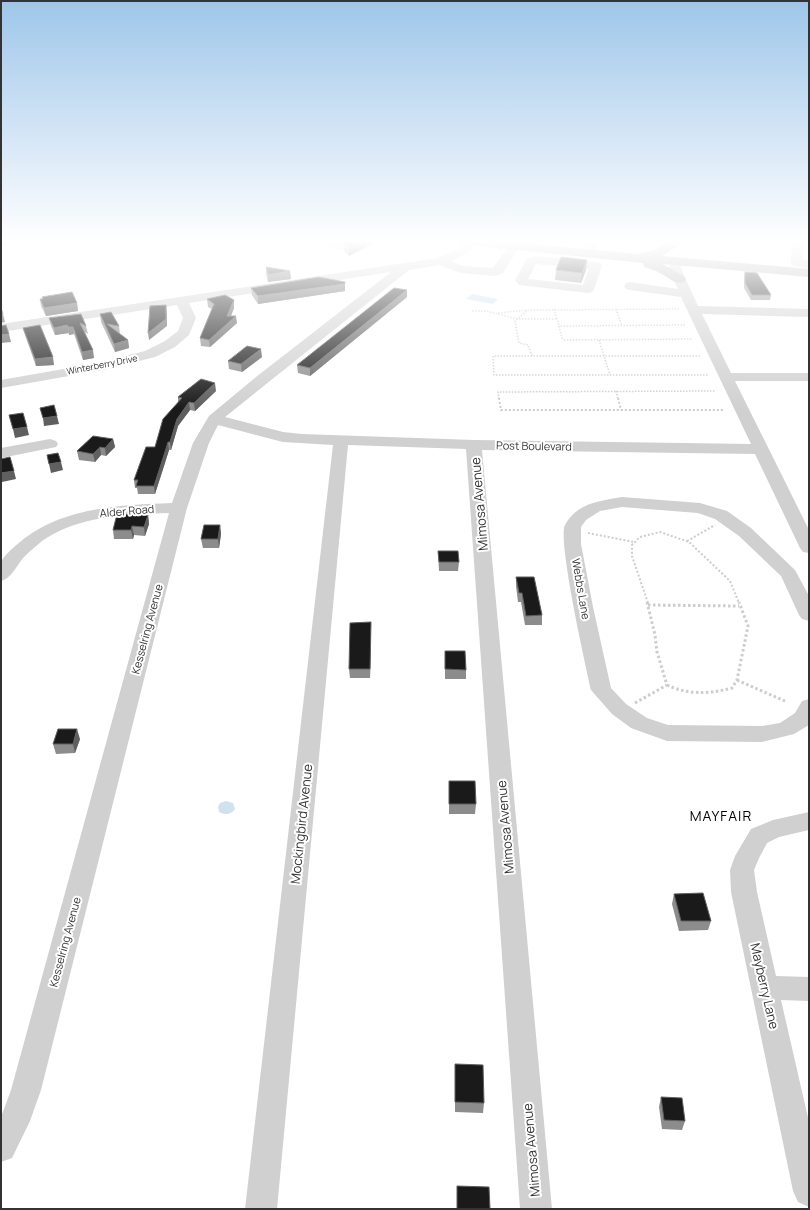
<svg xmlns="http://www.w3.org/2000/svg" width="810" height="1210" font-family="Manrope,sans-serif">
  <rect width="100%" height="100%" fill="#fff"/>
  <g fill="#cfe2ee">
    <polygon points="472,294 498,299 493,304 466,299"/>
    <path d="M226,801L233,803L235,809C231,815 225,815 219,812L218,807L220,803Z"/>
  </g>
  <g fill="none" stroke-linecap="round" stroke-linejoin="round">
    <g stroke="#cdcdcd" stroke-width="1.5" stroke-dasharray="1.5 1.5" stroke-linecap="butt">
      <polyline points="554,309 559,326"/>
      <polyline points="616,309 622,326"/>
      <polyline points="472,311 486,311 517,319 558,319"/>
      <polyline points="498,313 527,310"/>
      <polyline points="685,325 559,326 562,338 564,340 692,339"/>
      <polyline points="599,340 610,375"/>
      <polyline points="532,356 528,345 519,343 515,321 528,310 679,309"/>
      <polyline points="700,356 493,356 494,375 708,375"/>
      <polyline points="616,391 618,399"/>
      <polyline points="499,399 498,392 716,391"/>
    </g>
    <g stroke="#cdcdcd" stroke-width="2" stroke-dasharray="2 2" stroke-linecap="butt">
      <polyline points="499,398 501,410 724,410"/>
      <polyline points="618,398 621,410"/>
      <polyline points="588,533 634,542"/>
      <polyline points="687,541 715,525"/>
      <polyline points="648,603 632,556 632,545 640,537 660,532 689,542 730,581 739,603"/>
    </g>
    <g stroke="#cdcdcd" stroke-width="3" stroke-dasharray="2.5 2.5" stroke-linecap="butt">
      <polyline points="647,602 655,635 657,652 667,685"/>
      <polyline points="648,605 739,606"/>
      <polyline points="737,680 785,701"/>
      <path d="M667,685C688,695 710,694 732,688L737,680L748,626L739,602"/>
      <polyline points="635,703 667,685"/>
    </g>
    <g fill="#d0d0d0" fill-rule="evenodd">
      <path d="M317,240C326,239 341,240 348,247L346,249C338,251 322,247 317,240Z"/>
      <path d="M469,240H477L479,242L466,254L451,261L463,266L493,268L510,244H518L520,246L503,273L495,276L461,273L439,265L409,270L225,417L283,432L302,434L474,440L751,444L681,297L630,290L626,289L624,286L626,283L630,282L678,289C674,280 666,268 671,258H679L682,271L698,306L809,309V317L702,314L731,373H809V381H735L809,530V553L803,552L800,548L755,454L482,450L552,1209H520L466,449L348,445L277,1209H245L333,445L283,442L218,425L209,443L187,508L41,1090L30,1121L12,1158L1,1162V1117L11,1090L169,513C126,515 79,515 42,541C36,546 29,552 24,557C16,566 12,578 1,581C1,575 0,567 1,562C5,554 14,547 20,542C62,507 120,505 172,503L193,443L209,416L256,377L391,272L189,303L196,318L189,335L175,347L155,357L103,370L1,388V380L103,362L145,351L165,341L178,331L183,318L177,305L1,332V324L437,258L458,250Z"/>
      <polygon points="591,240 605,240 597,246 593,256 585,256 583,254 586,244"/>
      <path d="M623,240H652C646,247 633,244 625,242Z"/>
      <polygon points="791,240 802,240 803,260 809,260 809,268 793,266 791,263"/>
      <path d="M535,256L596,262L600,263L602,266L594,289L592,292L588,293L519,285L515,280L525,262L527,259ZM536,264H537L589,269L583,285L528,279Z"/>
      <polygon points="50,439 56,441 58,444 56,447 1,458 1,448"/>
      <path d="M622,497L700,503L727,511L751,528L795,570L809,596V621L802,619L799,615L781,576L739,536L715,519L698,513L622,507L600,511L586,520L581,527V544L593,607L611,688L626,704L647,718L668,725L762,726L780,723L795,713L802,701L809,699V725L794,734L762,742L667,741L631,728L612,714L591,690C586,667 557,539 565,525C577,503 599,501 622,497Z"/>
      <polygon points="809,812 809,830 779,837 767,843 759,858 754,870 757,892 776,976 809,977 809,1001 781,1000 809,1122 809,1207 798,1202 793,1191 731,892 730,870 735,856 751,829 773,820"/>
    </g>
    <path fill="#ababab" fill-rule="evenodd" d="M453,240H493L638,254L655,250L669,240H682L683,241L681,244L662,256L809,269V277L663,264L684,276L686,279L684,282C674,285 669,277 660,273C655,270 649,269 644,267L643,263L460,244L455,243Z"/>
  </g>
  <g fill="#8c8c8c">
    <polygon points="334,240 380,240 349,256 344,251 344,243"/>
    <polygon points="266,267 290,271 291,279 268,282 266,274"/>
    <polygon points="556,270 586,270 581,283 555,280"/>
    <polygon points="745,272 771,295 770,300 751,300 744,288 744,277"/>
    <polygon points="345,282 345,291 258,304 252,295 251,288"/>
    <polygon points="407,290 407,297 310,376 298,373 297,365"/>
    <polygon points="40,299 77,303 78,311 46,316 41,306"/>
    <polygon points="207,299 234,308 231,316 237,323 210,347 201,346 200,338 212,309 208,307"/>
    <polygon points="81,314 86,326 88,334 85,332 94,358 83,360 74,334 69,335 69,333 55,335 51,326 49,318"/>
    <polygon points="100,314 119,326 120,334 119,334 128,340 129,348 115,352 101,322"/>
    <polygon points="23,328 54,365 36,366 25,335"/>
    <polygon points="262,357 242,372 229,369 228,361"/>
    <polygon points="216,391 195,411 190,410 178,426 171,450 169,450 165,463 155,494 138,494 137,488 135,488 134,480 155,447 178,402 178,397"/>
    <polygon points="113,439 115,447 106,456 101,455 95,462 79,460 77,451"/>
    <polygon points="148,515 149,524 145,536 134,535 133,539 114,539 113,530"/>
    <polygon points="220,525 221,534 219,548 203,548 201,539"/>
    <polygon points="438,551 459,562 458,571 439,571"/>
    <polygon points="516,577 542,615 542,625 525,625 521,602 518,602 516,586"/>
    <polygon points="371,632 370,678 350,678 349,669"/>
    <polygon points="445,651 466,670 466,679 445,679"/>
    <polygon points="80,739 75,753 56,754 53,744"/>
    <polygon points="449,781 476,804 475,814 449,814"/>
    <polygon points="674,894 711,921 708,930 679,931 672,904"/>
    <polygon points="455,1064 484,1103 483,1113 455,1112"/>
    <polygon points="661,1097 685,1121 682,1130 662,1129 659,1107"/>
  </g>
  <g fill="#5f5f5f">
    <polygon points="1,240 12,240 13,242 1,246"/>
    <polygon points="364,240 380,240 349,256 349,247"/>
    <polygon points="587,260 586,270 581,283 582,273"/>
    <polygon points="290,271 291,279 268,282 268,275"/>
    <polygon points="345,284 345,291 258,304 258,296"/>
    <polygon points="407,290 407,297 310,376 310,368"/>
    <polygon points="234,300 234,308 228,323 227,316"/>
    <polygon points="77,303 78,311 46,316 44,308"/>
    <polygon points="166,305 167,313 167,326 149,340 148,333"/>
    <polygon points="3,314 5,322 1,323 1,315"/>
    <polygon points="236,316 237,323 210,347 209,340"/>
    <polygon points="67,325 69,333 55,335 54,328"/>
    <polygon points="68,327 73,327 74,334 69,335"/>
    <polygon points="9,334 11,342 1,343 1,335"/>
    <polygon points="128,340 129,348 115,352 114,344"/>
    <polygon points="261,349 262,357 242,372 241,364"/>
    <polygon points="93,350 94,358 83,360 82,352"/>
    <polygon points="53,357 54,365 36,366 35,359"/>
    <polygon points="215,383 216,391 195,411 194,403"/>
    <polygon points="189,402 190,410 178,426 171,450 170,442 177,419"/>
    <polygon points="57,416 59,424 44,426 43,418"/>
    <polygon points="27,427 29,435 15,438 13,429"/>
    <polygon points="113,439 115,447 106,456 105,448"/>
    <polygon points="168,442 169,450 155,494 154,486"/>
    <polygon points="100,447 101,455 95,462 93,454"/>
    <polygon points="61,462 63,470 51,473 49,464"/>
    <polygon points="14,471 16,479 2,482 1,473"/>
    <polygon points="148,515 149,524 145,536 144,527"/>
    <polygon points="220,525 221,534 219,548 218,539"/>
    <polygon points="132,526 134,535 133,539 131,530"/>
    <polygon points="371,622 371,632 370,678 370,669"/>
    <polygon points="77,729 80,739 75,753 73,744"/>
  </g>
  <g fill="#1a1a1a" stroke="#5f5f5f">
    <polygon points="347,240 364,240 349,247 344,242"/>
    <polygon points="561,257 587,260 582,273 556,270"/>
    <polygon points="266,267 290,271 268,275"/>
    <polygon points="745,272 757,273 771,295 752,295 745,283"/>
    <polygon points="319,277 345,282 345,284 258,296 251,288"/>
    <polygon points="394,288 407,290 310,368 297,365"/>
    <polygon points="72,292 77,303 44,308 40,299 43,299 42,297"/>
    <polygon points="225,295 234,300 227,316 236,316 209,340 200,338 214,304 207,299"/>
    <polygon points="166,305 166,319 148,333 150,306"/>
    <polygon points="1,308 3,314 1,315"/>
    <polygon points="111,312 119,326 107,324 128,340 114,344 100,314"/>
    <polygon points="81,314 86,326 80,323 93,350 82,352 73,327 68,327 67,325 54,328 49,318"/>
    <polygon points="6,325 9,334 1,335 1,326"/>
    <polygon points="40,325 53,357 35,359 23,328"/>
    <polygon points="247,346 261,349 241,364 228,361"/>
    <polygon points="201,379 215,383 194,403 189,402 177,419 170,442 168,442 164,455 154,486 136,486 138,480 134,480 146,447 155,447 163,419 182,398 178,397"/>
    <polygon points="54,405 57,416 43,418 40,408"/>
    <polygon points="23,413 27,427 13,429 9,415"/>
    <polygon points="93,436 113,439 105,448 100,447 93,454 77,451"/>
    <polygon points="58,453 61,462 49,464 47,455"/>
    <polygon points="10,457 14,471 1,473 1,459"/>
    <polygon points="117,514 148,515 144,527 132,526 131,530 113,530"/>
    <polygon points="204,525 220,525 218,539 201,539"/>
    <polygon points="438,551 458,551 459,562 439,562"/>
    <polygon points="516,577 534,577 542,615 526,616 522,593 519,593"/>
    <polygon points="371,622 370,669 349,669 350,623"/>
    <polygon points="445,651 465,651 466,670 445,669"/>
    <polygon points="58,729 77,729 73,744 53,744"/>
    <polygon points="449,781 475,781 476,804 449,804"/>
    <polygon points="703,893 711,921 681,921 674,894"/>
    <polygon points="455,1064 483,1065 484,1103 455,1102"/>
    <polygon points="661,1097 682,1098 685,1121 664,1120"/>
    <polygon points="457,1186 489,1187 490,1209 457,1209"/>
  </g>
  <linearGradient id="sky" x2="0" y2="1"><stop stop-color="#9ec6ea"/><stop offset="0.59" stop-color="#fff"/><stop offset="1" stop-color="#fff" stop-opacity="0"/></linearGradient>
  <rect width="810" height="409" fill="url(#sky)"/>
  <g text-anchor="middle" stroke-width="4" stroke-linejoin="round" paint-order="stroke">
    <g font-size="9" fill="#333" stroke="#fff">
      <text transform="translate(102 365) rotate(-11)" y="3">Winterberry Drive</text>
    </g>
    <g font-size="11" fill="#333" stroke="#fff">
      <text transform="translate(534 446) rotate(1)" y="4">Post Boulevard</text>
      <text transform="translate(127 511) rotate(-5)" y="4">Alder Road</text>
      <text transform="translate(581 589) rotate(80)" y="4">Webbs Lane</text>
      <text transform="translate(147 629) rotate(-75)" y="4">Kesselring Avenue</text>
      <text transform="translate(65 942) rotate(-75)" y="4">Kesselring Avenue</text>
    </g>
    <g font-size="13" fill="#333" stroke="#fff">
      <text transform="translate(479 504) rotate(-95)" y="5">Mimosa Avenue</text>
      <text transform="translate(301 824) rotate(-84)" y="5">Mockingbird Avenue</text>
      <text transform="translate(505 827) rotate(-95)" y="5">Mimosa Avenue</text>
      <text transform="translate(765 986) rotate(77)" y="5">Mayberry Lane</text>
      <text transform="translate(531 1150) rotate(-95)" y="5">Mimosa Avenue</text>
    </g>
    <g font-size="14" letter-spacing="1" fill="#000" stroke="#fff">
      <text x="721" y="821">MAYFAIR</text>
    </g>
  </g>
  <rect width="810" height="1210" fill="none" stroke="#333333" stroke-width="4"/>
</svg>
